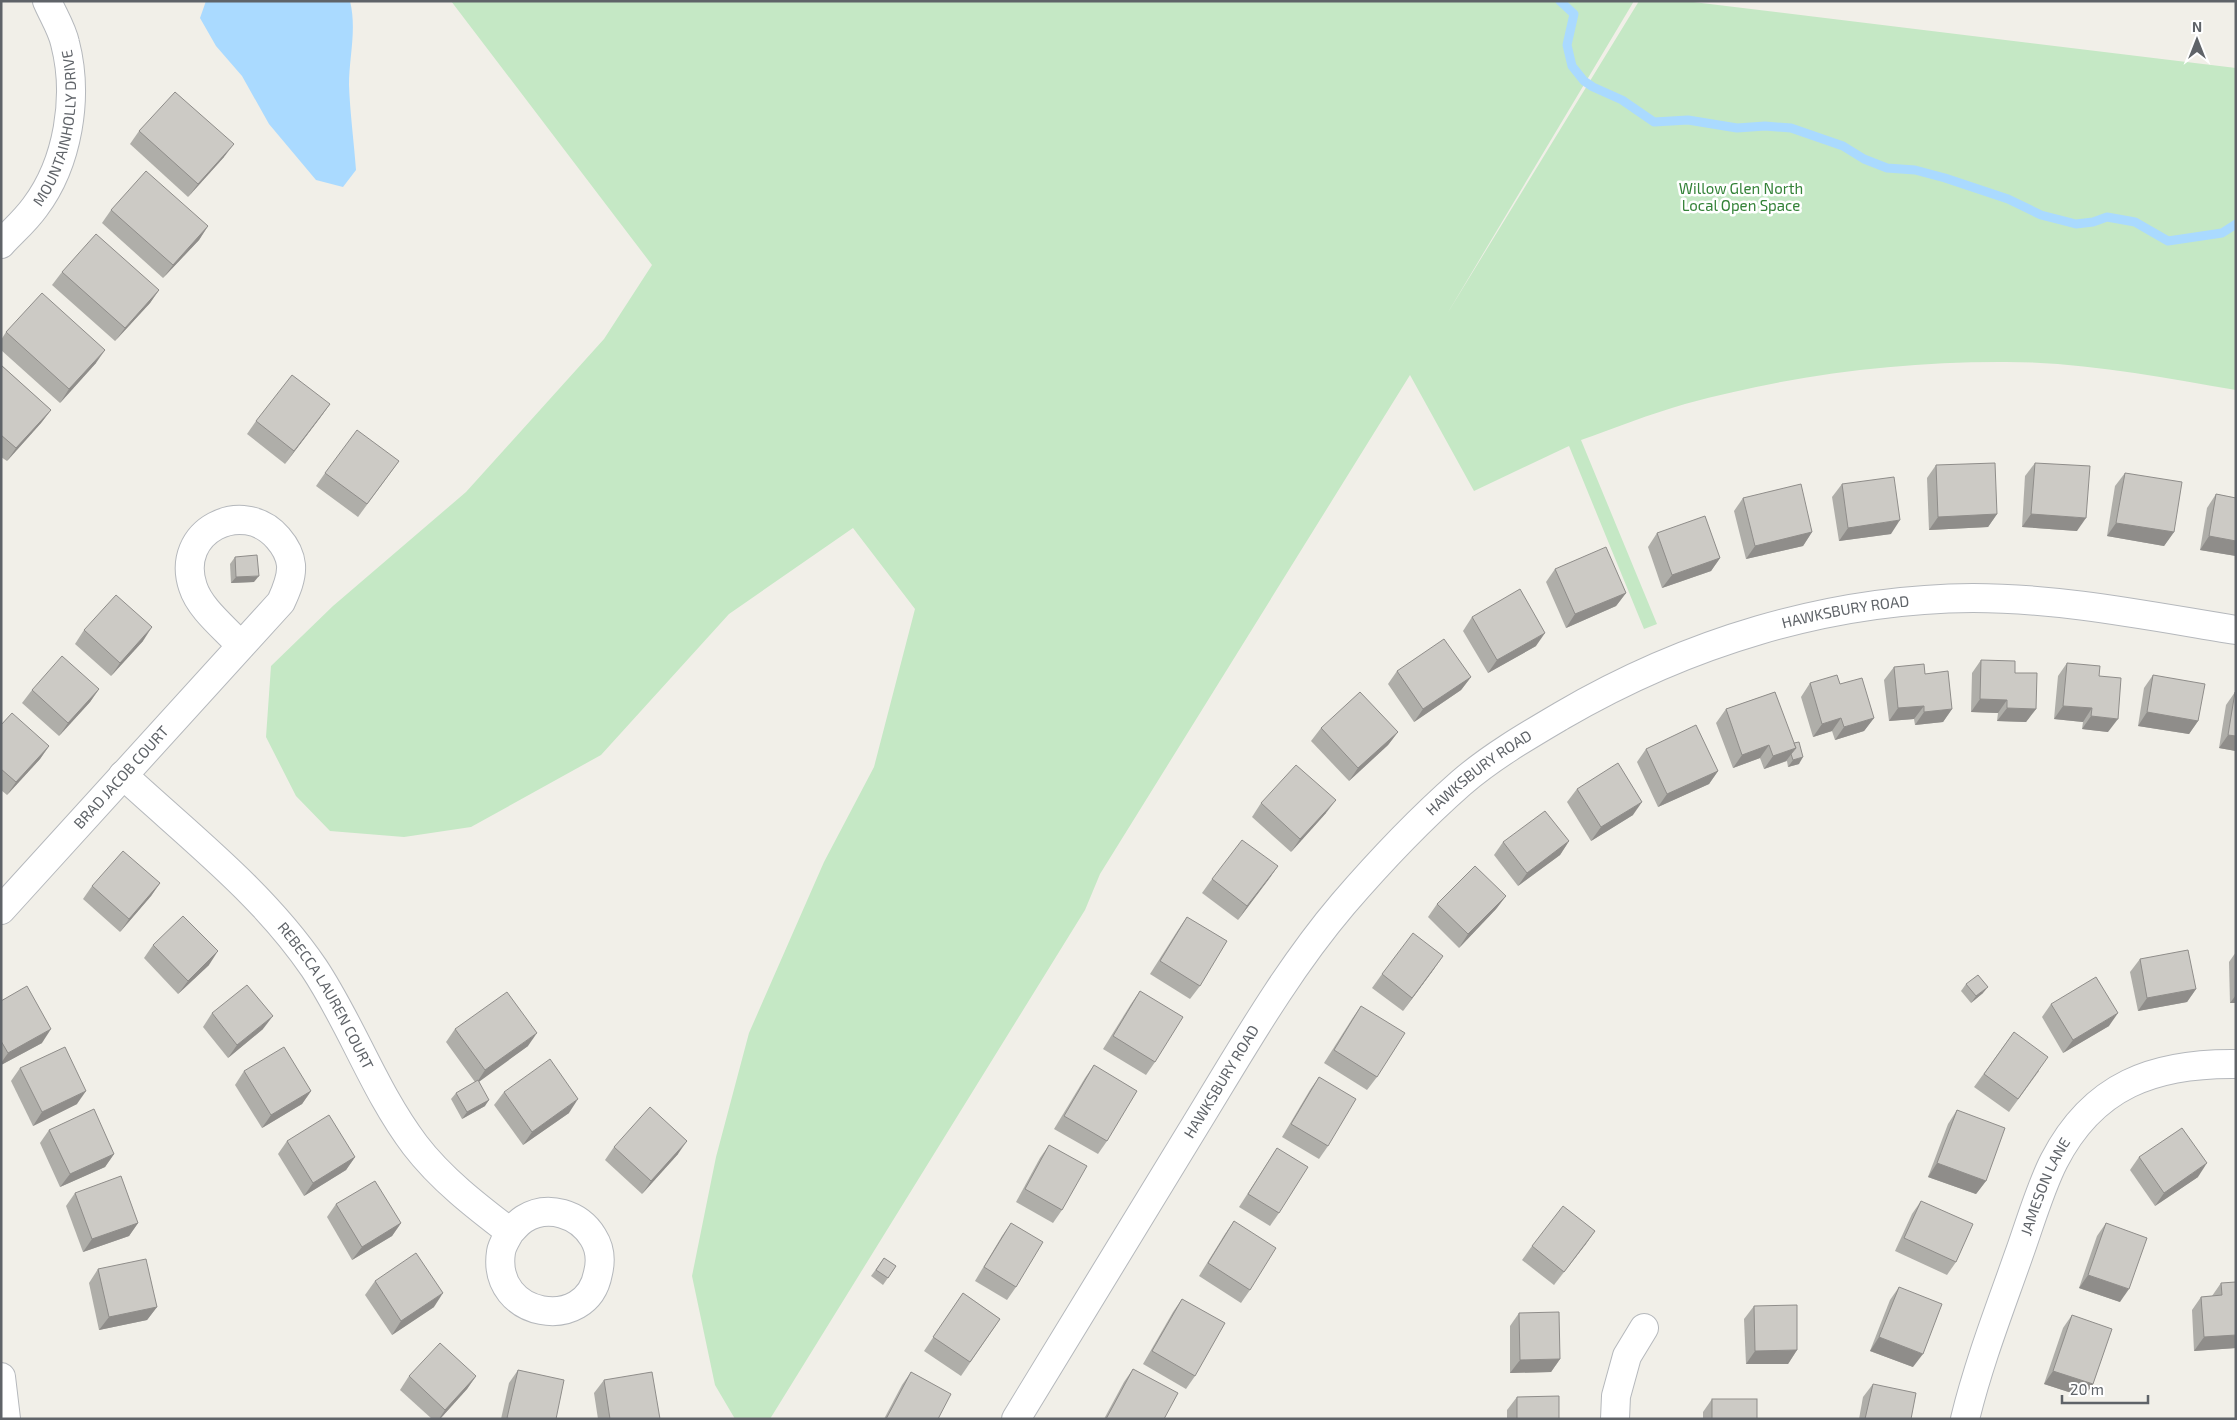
<svg xmlns="http://www.w3.org/2000/svg" width="2237" height="1420" font-family="'Exo 2',sans-serif">
  <rect width="100%" height="100%" fill="#f1efe8"/>
  <path fill="#c5e8c5" d="M451,1H1634L1447,314L1639,1H1685L2236,68V390C2158,377 2079,361 1999,362C1892,362 1788,376 1685,404C1650,414 1615,428 1581,440L1657,624L1644,629L1569,446L1474,491L1410,375L1100,874L1085,910L770,1419H735L715,1385L692,1276L716,1157L749,1033L824,862L874,767L915,609L853,528L729,614L601,755L471,827L404,837L330,831L296,796L266,737L271,666L333,606L466,492L604,339L652,265Z"/>
  <path fill="#aadaff" d="M206,1H350C357,30 349,57 349,85C350,113 354,142 356,170L343,187L316,180L269,124L242,76L216,46L200,18Z"/>
  <g fill="none" stroke-linecap="round" stroke-linejoin="round">
    <polyline stroke="#aadaff" stroke-width="9" points="1560,1 1574,14 1567,45 1572,66 1584,81 1593,87 1622,100 1654,122 1688,120 1737,128 1765,126 1791,128 1843,146 1864,159 1887,168 1915,170 1945,178 2008,199 2041,215 2076,224 2093,222 2107,217 2135,222 2168,241 2222,233 2236,224"/>
    <defs>
      <g id="minor">
        <path id="s1" d="M1,244C12,232 25,221 35,207C68,163 79,97 65,43C62,29 53,15 47,1"/>
        <path id="s2" d="M123,775C189,836 263,893 314,968C352,1025 374,1091 415,1145C441,1179 476,1206 510,1232C507,1238 502,1245 501,1252C491,1318 587,1334 598,1273C601,1261 600,1248 593,1237C579,1214 548,1204 524,1219C519,1222 514,1228 510,1232"/>
        <path id="s3" d="M1,910L281,602C286,591 292,578 291,565C290,555 285,546 278,538C243,497 174,531 193,587C200,609 225,628 241,646"/>
        <path id="s4" d="M1016,1419C1076,1320 1136,1222 1196,1124C1242,1049 1286,971 1343,904C1380,861 1419,820 1461,783C1491,757 1527,736 1561,716C1686,643 1828,599 1973,598C2061,598 2149,616 2236,630"/>
        <polyline points="1615,1419 1616,1396 1627,1356 1644,1328"/>
        <path id="s5" d="M1965,1419C1979,1362 1999,1311 2018,1257C2029,1227 2040,1188 2054,1161C2093,1085 2154,1063 2236,1064"/>
      </g>
      <polyline id="tertiary" points="1,1377 6,1419"/>
    </defs>
    <use href="#minor" stroke="#b5b8bc" stroke-width="30"/>
    <use href="#tertiary" stroke="#b5b8bc" stroke-width="30"/>
    <use href="#minor" stroke="#fff" stroke-width="28"/>
    <use href="#tertiary" stroke="#fff" stroke-width="28"/>
  </g>
  <g fill="#afaea9">
    <polygon points="139,131 224,157 188,197 130,144"/>
    <polygon points="111,210 208,226 199,240 163,278 102,223"/>
    <polygon points="62,272 159,290 150,303 115,341 52,285"/>
    <polygon points="6,332 96,363 60,403 1,350 1,340"/>
    <polygon points="1,365 51,410 41,423 7,461 1,457"/>
    <polygon points="330,404 285,464 247,434 256,421"/>
    <polygon points="399,461 358,517 316,486 325,473"/>
    <polygon points="2035,463 2077,531 2022,527 2025,476"/>
    <polygon points="1936,465 1997,514 1988,527 1929,530 1927,478"/>
    <polygon points="2125,473 2174,532 2164,546 2107,536 2115,486"/>
    <polygon points="1842,484 1891,534 1839,541 1832,497"/>
    <polygon points="2216,494 2236,498 2236,556 2200,550 2207,508"/>
    <polygon points="1743,498 1812,532 1803,546 1746,559 1734,511"/>
    <polygon points="1657,533 1720,558 1711,571 1662,588 1648,547"/>
    <polygon points="235,557 254,582 231,583 230,564"/>
    <polygon points="1555,569 1626,593 1616,606 1566,628 1546,582"/>
    <polygon points="1472,617 1536,646 1488,673 1463,631"/>
    <polygon points="84,630 143,641 111,676 75,644"/>
    <polygon points="1981,660 2015,673 2036,709 2026,722 1997,721 1998,713 1971,712 1972,673"/>
    <polygon points="2067,663 2099,676 2108,732 2082,729 2083,722 2054,719 2058,676"/>
    <polygon points="1894,667 1952,709 1943,722 1915,725 1914,719 1889,721 1884,680"/>
    <polygon points="1397,671 1471,677 1461,690 1414,722 1388,684"/>
    <polygon points="2153,675 2198,721 2189,734 2138,726 2144,688"/>
    <polygon points="1810,683 1840,684 1874,718 1864,731 1835,740 1832,731 1813,737 1801,697"/>
    <polygon points="99,689 90,702 59,736 22,703 32,690"/>
    <polygon points="1775,692 1799,764 1788,767 1787,761 1764,769 1760,758 1733,768 1716,723 1726,709"/>
    <polygon points="2235,692 2236,751 2219,748 2226,705"/>
    <polygon points="1,725 49,746 40,759 7,795 1,790"/>
    <polygon points="1321,728 1398,732 1388,745 1349,781 1311,741"/>
    <polygon points="1646,749 1718,771 1709,784 1658,807 1637,762"/>
    <polygon points="1577,789 1633,815 1591,841 1567,802"/>
    <polygon points="1261,803 1326,813 1291,852 1252,817"/>
    <polygon points="1569,841 1560,855 1518,886 1494,855 1503,842"/>
    <polygon points="1278,866 1238,920 1202,893 1212,879"/>
    <polygon points="160,883 151,896 120,932 83,899 92,886"/>
    <polygon points="1506,896 1496,909 1459,948 1428,917 1437,904"/>
    <polygon points="1187,917 1200,986 1190,999 1150,974 1178,930"/>
    <polygon points="153,945 209,965 178,994 144,958"/>
    <polygon points="2236,952 2236,1003 2230,1003 2229,962"/>
    <polygon points="2140,959 2196,989 2187,1002 2138,1011 2130,972"/>
    <polygon points="1434,969 1403,1011 1372,988 1382,974"/>
    <polygon points="1966,984 1983,993 1971,1003 1961,991"/>
    <polygon points="1140,991 1155,1062 1146,1075 1103,1049 1131,1004"/>
    <polygon points="1,1001 42,1043 1,1065"/>
    <polygon points="2051,1004 2109,1026 2063,1053 2042,1017"/>
    <polygon points="1361,1006 1377,1077 1367,1090 1324,1063 1352,1019"/>
    <polygon points="212,1013 263,1029 228,1058 203,1027"/>
    <polygon points="455,1029 528,1046 479,1081 485,1106 462,1119 451,1099 456,1093 475,1082 446,1042"/>
    <polygon points="2014,1032 2039,1071 2009,1112 1974,1087"/>
    <polygon points="1094,1065 1107,1141 1098,1154 1054,1129 1085,1078"/>
    <polygon points="20,1068 77,1104 33,1126 11,1081"/>
    <polygon points="244,1071 311,1091 302,1104 262,1128 235,1085"/>
    <polygon points="1319,1077 1328,1146 1319,1159 1282,1137 1310,1090"/>
    <polygon points="504,1092 569,1113 523,1145 494,1105"/>
    <polygon points="1957,1110 1986,1181 1976,1194 1928,1177 1948,1124"/>
    <polygon points="49,1130 114,1154 105,1167 60,1187 40,1143"/>
    <polygon points="287,1141 355,1157 346,1170 304,1196 278,1154"/>
    <polygon points="1049,1145 1062,1210 1053,1223 1016,1202 1040,1158"/>
    <polygon points="614,1147 678,1154 642,1194 605,1160"/>
    <polygon points="1277,1148 1279,1213 1270,1226 1239,1207"/>
    <polygon points="2139,1157 2198,1177 2155,1206 2130,1170"/>
    <polygon points="75,1193 138,1223 129,1236 83,1252 66,1206"/>
    <polygon points="1921,1201 1956,1262 1947,1275 1895,1251 1912,1214"/>
    <polygon points="336,1204 401,1223 392,1236 352,1260 327,1217"/>
    <polygon points="1234,1221 1250,1290 1241,1303 1199,1276 1225,1234"/>
    <polygon points="1011,1223 1016,1287 1007,1300 975,1281 1002,1236"/>
    <polygon points="2106,1223 2120,1302 2079,1288 2097,1236"/>
    <polygon points="1595,1231 1554,1285 1522,1260 1532,1246"/>
    <polygon points="884,1258 896,1266 883,1285 871,1276"/>
    <polygon points="98,1269 157,1307 147,1320 99,1330 89,1283"/>
    <polygon points="375,1281 434,1307 392,1335 365,1295"/>
    <polygon points="2221,1283 2236,1348 2194,1351 2192,1310 2201,1297 2212,1296"/>
    <polygon points="1899,1287 1913,1367 1870,1351 1890,1300"/>
    <polygon points="963,1293 1000,1319 961,1376 924,1351"/>
    <polygon points="1182,1299 1195,1376 1186,1389 1143,1364 1173,1312"/>
    <polygon points="1754,1306 1797,1350 1788,1364 1746,1364 1744,1319"/>
    <polygon points="1519,1313 1560,1359 1551,1372 1510,1373 1510,1326"/>
    <polygon points="2072,1315 2093,1384 2084,1397 2044,1384 2063,1328"/>
    <polygon points="1133,1369 1164,1419 1104,1419 1124,1382"/>
    <polygon points="518,1370 556,1419 501,1419 509,1383"/>
    <polygon points="911,1372 938,1419 884,1419 902,1385"/>
    <polygon points="409,1376 476,1376 467,1389 440,1419 432,1419 400,1390"/>
    <polygon points="604,1380 660,1419 598,1419 594,1393"/>
    <polygon points="1873,1384 1911,1419 1859,1419 1863,1397"/>
    <polygon points="1517,1397 1559,1419 1507,1419 1507,1410"/>
    <polygon points="1712,1399 1757,1419 1703,1419 1703,1412"/>
  </g>
  <g fill="#8f8d8a">
    <polygon points="234,144 224,157 188,197 198,184"/>
    <polygon points="208,226 199,240 163,278 173,265"/>
    <polygon points="159,290 150,303 115,341 125,328"/>
    <polygon points="105,350 96,363 60,403 69,389"/>
    <polygon points="330,404 320,418 285,464 294,451"/>
    <polygon points="51,410 41,423 7,461 16,448"/>
    <polygon points="1997,514 1988,527 1929,530 1938,517"/>
    <polygon points="2031,514 2086,518 2077,531 2022,527"/>
    <polygon points="1900,520 1891,534 1839,541 1848,528"/>
    <polygon points="2116,523 2174,532 2164,546 2107,536"/>
    <polygon points="1812,532 1803,546 1746,559 1755,546"/>
    <polygon points="2209,536 2236,541 2236,556 2200,550"/>
    <polygon points="1720,558 1711,571 1662,588 1672,575"/>
    <polygon points="259,576 254,582 231,583 236,577"/>
    <polygon points="1626,593 1616,606 1566,628 1575,614"/>
    <polygon points="152,627 143,641 111,676 120,663"/>
    <polygon points="1545,633 1536,646 1488,673 1497,660"/>
    <polygon points="1471,677 1461,690 1414,722 1423,709"/>
    <polygon points="99,689 90,702 59,736 68,723"/>
    <polygon points="1980,699 2007,700 1998,713 1971,712"/>
    <polygon points="1924,706 1914,719 1889,721 1898,708"/>
    <polygon points="2063,706 2092,708 2083,722 2054,719"/>
    <polygon points="2007,708 2036,709 2026,722 1997,721"/>
    <polygon points="1952,709 1943,722 1915,725 1924,712"/>
    <polygon points="2147,712 2198,721 2189,734 2138,726"/>
    <polygon points="2091,716 2118,719 2108,732 2082,729"/>
    <polygon points="1841,718 1832,731 1813,737 1822,724"/>
    <polygon points="1874,718 1864,731 1835,740 1844,727"/>
    <polygon points="1398,732 1388,745 1349,781 1358,768"/>
    <polygon points="2228,735 2236,736 2236,751 2219,748"/>
    <polygon points="1769,745 1760,758 1733,768 1742,755"/>
    <polygon points="49,746 40,759 7,795 16,782"/>
    <polygon points="1796,748 1786,761 1764,769 1773,756"/>
    <polygon points="1803,757 1799,764 1788,767 1793,760"/>
    <polygon points="1718,771 1709,784 1658,807 1667,794"/>
    <polygon points="1336,800 1326,813 1291,852 1300,839"/>
    <polygon points="1642,802 1633,815 1591,841 1601,827"/>
    <polygon points="1569,841 1560,855 1518,886 1527,873"/>
    <polygon points="1278,866 1269,879 1238,920 1247,906"/>
    <polygon points="160,883 151,896 120,932 129,919"/>
    <polygon points="1506,896 1496,909 1459,948 1468,934"/>
    <polygon points="218,951 209,965 178,994 188,981"/>
    <polygon points="1443,956 1434,969 1403,1011 1412,998"/>
    <polygon points="1988,987 1983,993 1971,1003 1976,996"/>
    <polygon points="2196,989 2187,1002 2138,1011 2147,998"/>
    <polygon points="2236,995 2236,1003 2230,1003"/>
    <polygon points="2118,1013 2109,1026 2063,1053 2073,1040"/>
    <polygon points="273,1016 263,1029 228,1058 237,1045"/>
    <polygon points="51,1029 42,1043 1,1065 1,1063 8,1053"/>
    <polygon points="537,1033 528,1046 476,1084 485,1070"/>
    <polygon points="86,1091 77,1104 33,1126 42,1112"/>
    <polygon points="311,1091 302,1104 262,1128 271,1115"/>
    <polygon points="578,1099 569,1113 523,1145 532,1132"/>
    <polygon points="489,1100 485,1106 462,1119 467,1112"/>
    <polygon points="687,1141 678,1154 642,1194 651,1181"/>
    <polygon points="114,1154 105,1167 60,1187 70,1174"/>
    <polygon points="355,1157 346,1170 304,1196 313,1183"/>
    <polygon points="1937,1163 1986,1181 1976,1194 1928,1177"/>
    <polygon points="2207,1163 2198,1177 2155,1206 2164,1193"/>
    <polygon points="138,1223 129,1236 83,1252 92,1239"/>
    <polygon points="401,1223 392,1236 352,1260 362,1247"/>
    <polygon points="1595,1231 1586,1244 1554,1285 1564,1272"/>
    <polygon points="2088,1275 2129,1289 2120,1302 2079,1288"/>
    <polygon points="443,1293 434,1307 392,1335 401,1321"/>
    <polygon points="157,1307 147,1320 99,1330 109,1317"/>
    <polygon points="2236,1335 2236,1348 2194,1351 2204,1337"/>
    <polygon points="1879,1337 1923,1354 1913,1367 1870,1351"/>
    <polygon points="1797,1350 1788,1364 1746,1364 1755,1351"/>
    <polygon points="1560,1359 1551,1372 1510,1373 1520,1360"/>
    <polygon points="2053,1371 2093,1384 2084,1397 2044,1384"/>
    <polygon points="476,1376 467,1389 440,1419 439,1419 445,1410"/>
  </g>
  <g fill="#cccac5" stroke="#8f8d8a">
    <polygon points="175,92 234,144 198,184 139,131"/>
    <polygon points="146,171 208,226 173,265 111,210"/>
    <polygon points="96,234 159,290 125,328 62,272"/>
    <polygon points="42,293 105,350 69,389 6,332"/>
    <polygon points="1,365 51,410 16,448 1,435"/>
    <polygon points="292,375 330,404 294,451 256,421"/>
    <polygon points="357,430 399,461 367,504 325,473"/>
    <polygon points="1995,463 1997,514 1938,517 1936,465"/>
    <polygon points="2035,463 2090,466 2086,518 2031,514"/>
    <polygon points="2125,473 2182,482 2174,532 2116,523"/>
    <polygon points="1894,477 1900,520 1848,528 1842,484"/>
    <polygon points="1801,484 1812,532 1755,546 1743,498"/>
    <polygon points="2216,494 2236,498 2236,541 2209,536"/>
    <polygon points="1705,516 1720,558 1672,575 1657,533"/>
    <polygon points="1606,547 1626,593 1575,614 1555,569"/>
    <polygon points="257,555 259,576 236,577 235,557"/>
    <polygon points="1520,589 1545,633 1497,660 1472,617"/>
    <polygon points="116,595 152,627 120,663 84,630"/>
    <polygon points="1444,639 1471,677 1423,709 1397,671"/>
    <polygon points="62,656 99,689 68,723 32,690"/>
    <polygon points="1981,660 2015,661 2015,673 2037,673 2036,709 2007,708 2007,700 1980,699"/>
    <polygon points="2067,663 2100,666 2099,676 2121,678 2118,719 2091,716 2092,708 2063,706"/>
    <polygon points="1924,664 1925,674 1948,671 1952,709 1924,712 1924,706 1898,708 1894,667"/>
    <polygon points="1837,675 1840,684 1862,678 1874,718 1844,727 1841,718 1822,724 1810,683"/>
    <polygon points="2153,675 2205,684 2198,721 2147,712"/>
    <polygon points="1360,692 1398,732 1358,768 1321,728"/>
    <polygon points="1775,692 1796,748 1773,756 1769,745 1742,755 1726,709"/>
    <polygon points="2235,692 2236,692 2236,736 2228,735"/>
    <polygon points="12,713 49,746 16,782 1,769 1,725"/>
    <polygon points="1696,725 1718,771 1667,794 1646,749"/>
    <polygon points="1799,742 1803,757 1793,760 1791,754 1796,748 1794,743"/>
    <polygon points="1618,763 1642,802 1601,827 1577,789"/>
    <polygon points="1296,765 1336,800 1300,839 1261,803"/>
    <polygon points="1545,811 1569,841 1527,873 1503,842"/>
    <polygon points="1242,840 1278,866 1247,906 1212,879"/>
    <polygon points="123,851 160,883 129,919 92,886"/>
    <polygon points="1475,866 1506,896 1468,934 1437,904"/>
    <polygon points="183,916 218,951 188,981 153,945"/>
    <polygon points="1187,917 1227,941 1200,986 1160,961"/>
    <polygon points="1413,933 1443,956 1412,998 1382,974"/>
    <polygon points="2188,950 2196,989 2147,998 2140,959"/>
    <polygon points="1978,975 1988,987 1976,996 1966,984"/>
    <polygon points="2096,977 2118,1013 2073,1040 2051,1004"/>
    <polygon points="247,985 273,1016 237,1045 212,1013"/>
    <polygon points="27,986 51,1029 8,1053 1,1041 1,1001"/>
    <polygon points="1140,991 1183,1017 1155,1062 1113,1036"/>
    <polygon points="507,992 537,1033 485,1070 455,1029"/>
    <polygon points="1361,1006 1405,1033 1377,1077 1334,1050"/>
    <polygon points="2014,1032 2048,1057 2018,1099 1984,1074"/>
    <polygon points="65,1047 86,1091 42,1112 20,1068"/>
    <polygon points="284,1047 311,1091 271,1115 244,1071"/>
    <polygon points="550,1059 578,1099 532,1132 504,1092"/>
    <polygon points="1094,1065 1137,1091 1107,1141 1064,1116"/>
    <polygon points="1319,1077 1356,1099 1328,1146 1291,1124"/>
    <polygon points="478,1080 489,1100 467,1112 456,1093"/>
    <polygon points="650,1107 687,1141 651,1181 614,1147"/>
    <polygon points="94,1109 114,1154 70,1174 49,1130"/>
    <polygon points="1957,1110 2005,1128 1986,1181 1937,1163"/>
    <polygon points="329,1115 355,1157 313,1183 287,1141"/>
    <polygon points="2182,1128 2207,1163 2164,1193 2139,1157"/>
    <polygon points="1049,1145 1087,1166 1062,1210 1025,1189"/>
    <polygon points="1277,1148 1308,1167 1279,1213 1248,1194"/>
    <polygon points="121,1176 138,1223 92,1239 75,1193"/>
    <polygon points="375,1181 401,1223 362,1247 336,1204"/>
    <polygon points="1921,1201 1973,1224 1956,1262 1904,1238"/>
    <polygon points="1563,1206 1595,1231 1564,1272 1532,1246"/>
    <polygon points="1234,1221 1276,1248 1250,1290 1208,1263"/>
    <polygon points="1011,1223 1043,1242 1016,1287 984,1267"/>
    <polygon points="2106,1223 2147,1238 2129,1289 2088,1275"/>
    <polygon points="416,1253 443,1293 401,1321 375,1281"/>
    <polygon points="884,1258 896,1266 888,1278 876,1270"/>
    <polygon points="146,1259 157,1307 109,1317 98,1269"/>
    <polygon points="2236,1282 2236,1335 2204,1337 2201,1297 2222,1295 2221,1283"/>
    <polygon points="1899,1287 1942,1304 1923,1354 1879,1337"/>
    <polygon points="963,1293 1000,1319 970,1362 933,1337"/>
    <polygon points="1182,1299 1225,1323 1195,1376 1152,1351"/>
    <polygon points="1797,1305 1797,1350 1755,1351 1754,1306"/>
    <polygon points="1559,1312 1560,1359 1520,1360 1519,1313"/>
    <polygon points="2072,1315 2112,1329 2093,1384 2053,1371"/>
    <polygon points="440,1343 476,1376 445,1410 409,1376"/>
    <polygon points="1133,1369 1178,1393 1164,1419 1106,1419"/>
    <polygon points="518,1370 564,1380 556,1419 511,1419 507,1418"/>
    <polygon points="652,1372 660,1419 610,1419 604,1380"/>
    <polygon points="911,1372 951,1394 938,1419 886,1419"/>
    <polygon points="1873,1384 1916,1393 1911,1419 1865,1419"/>
    <polygon points="1559,1396 1559,1419 1517,1419 1517,1397"/>
    <rect x="1712" y="1399" width="45" height="20"/>
  </g>
  <g text-anchor="middle" stroke-width="5" stroke-linejoin="round" paint-order="stroke">
    <g font-size="15" fill="#5f6368" stroke="#fff">
      <text dy="5" stroke="none"><textPath href="#s1" startOffset="134">MOUNTAINHOLLY DRIVE</textPath></text>
      <text dy="5" stroke="none"><textPath href="#s4" startOffset="1205">HAWKSBURY ROAD</textPath></text>
      <text dy="5" stroke="none"><textPath href="#s4" startOffset="800">HAWKSBURY ROAD</textPath></text>
      <text dy="5" stroke="none"><textPath href="#s3" startOffset="179">BRAD JACOB COURT</textPath></text>
      <text dy="5" stroke="none"><textPath href="#s2" startOffset="302">REBECCA LAUREN COURT</textPath></text>
      <text dy="5" stroke="none"><textPath href="#s4" startOffset="395">HAWKSBURY ROAD</textPath></text>
      <text dy="5" stroke="none"><textPath href="#s5" startOffset="246">JAMESON LANE</textPath></text>
    </g>
    <g font-size="15" fill="#348238" stroke="#fff">
      <text x="1741" y="194">Willow Glen North<tspan x="1741" dy="17">Local Open Space</tspan></text>
    </g>
  </g>
  <rect width="2237" height="1420" fill="none" stroke="#5f6368" stroke-width="5"/>
  <g transform="translate(2197 40)" stroke="#ffffff" stroke-width="4" paint-order="stroke">
  <path d="M0-4L9 19L0 12L-9 19Z" fill="#5f6368"/>
  <text y="-8" font-size="14" font-weight="bold" text-anchor="middle" fill="#5f6368">N</text>
  </g>
  <path d="M2062 1395v8h86v-8" fill="none" stroke="#5f6368" stroke-width="2.5"/>
  <text x="2070" y="1395" font-size="15" fill="#5f6368" stroke="#ffffff" stroke-width="4" paint-order="stroke">20 m</text>
</svg>
